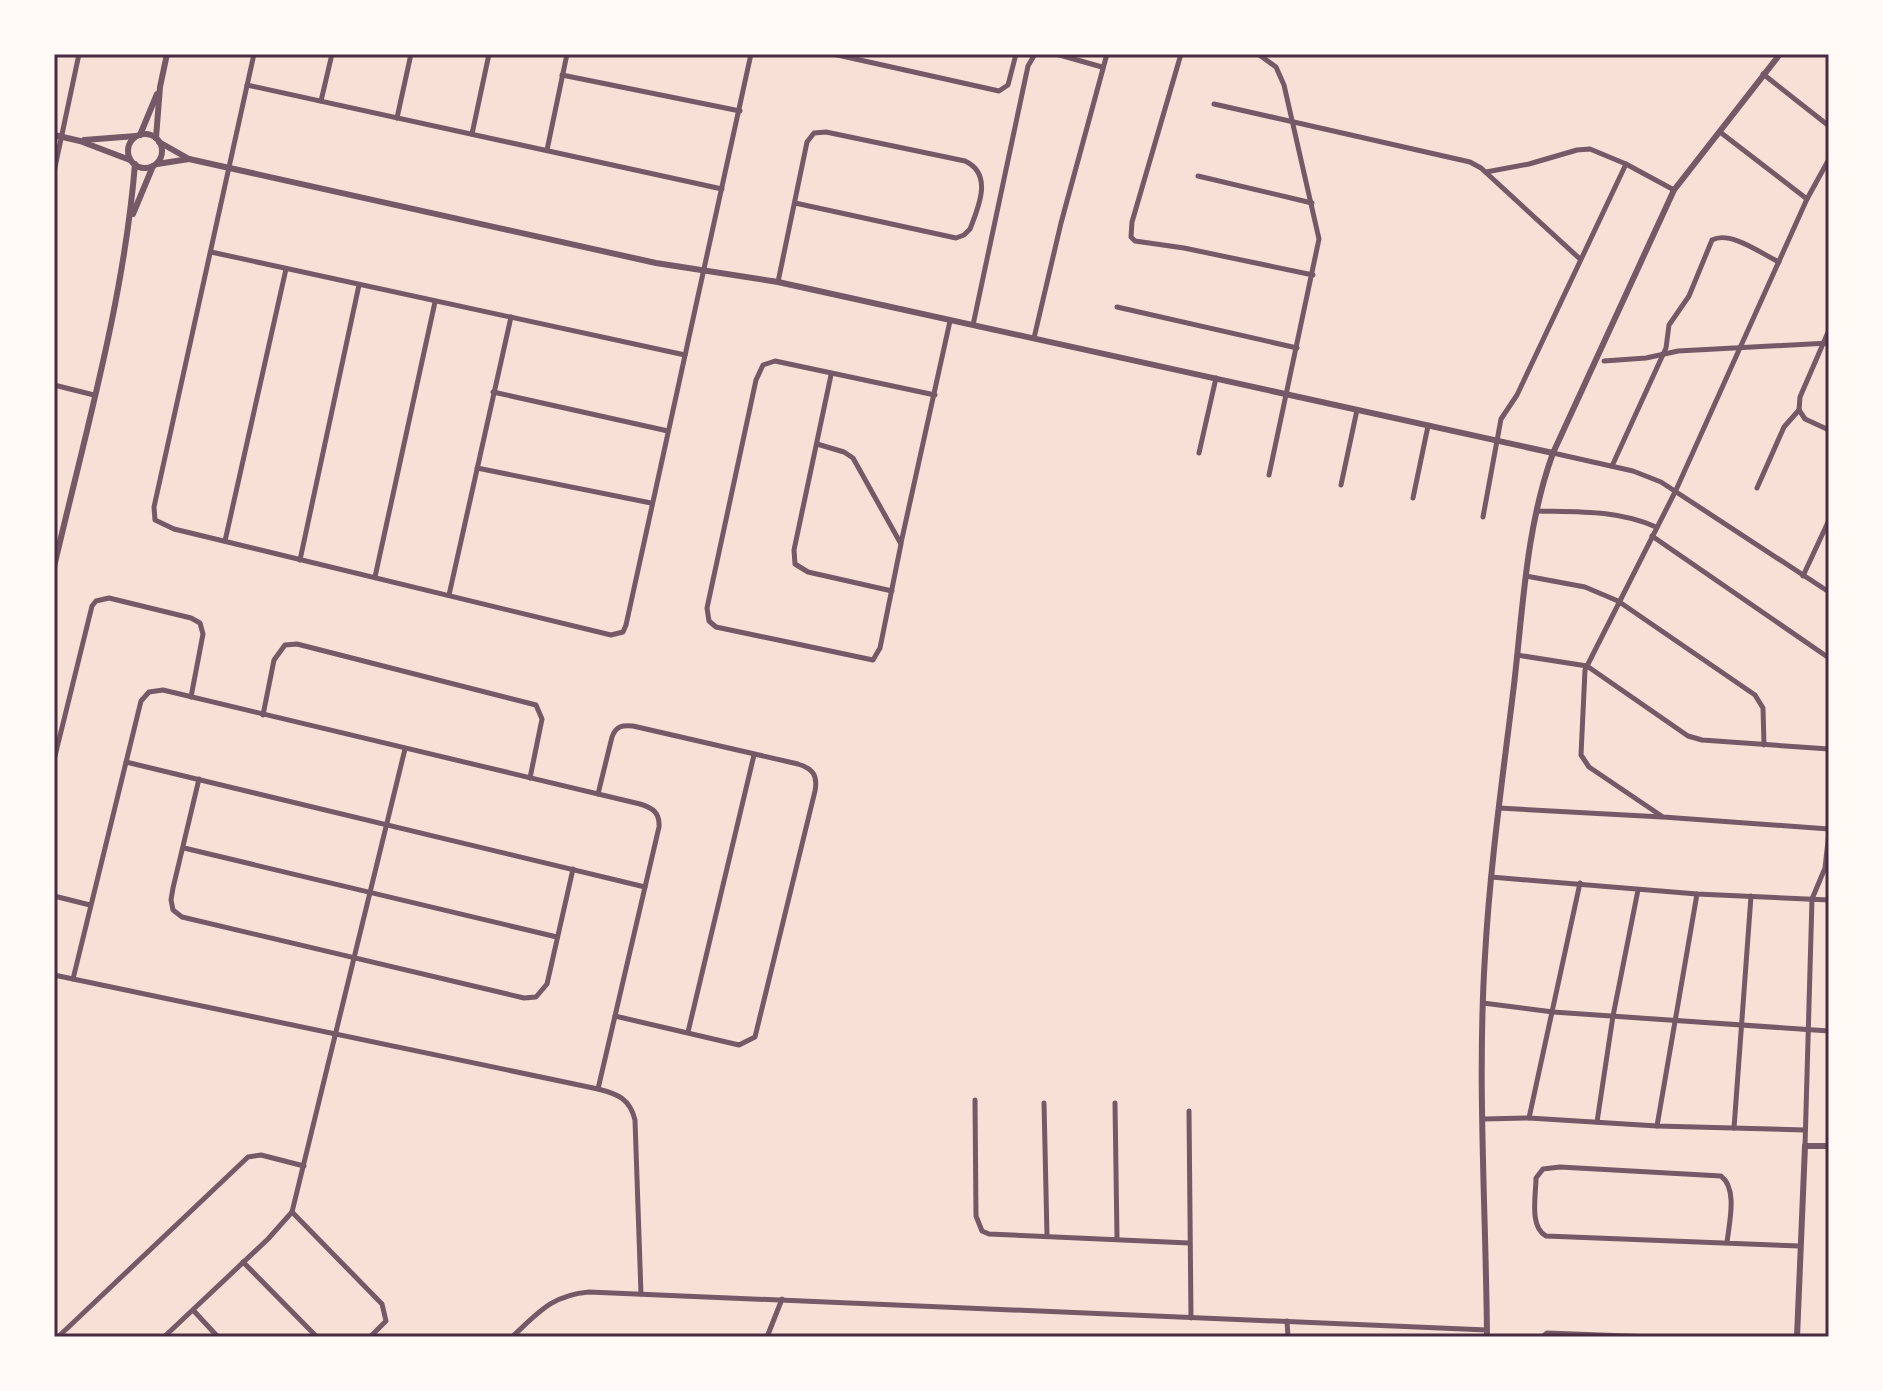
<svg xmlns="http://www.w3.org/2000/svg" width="1883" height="1391" font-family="Karla,sans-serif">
  <rect width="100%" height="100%" fill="#f7e1d7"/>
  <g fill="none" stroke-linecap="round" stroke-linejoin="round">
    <g stroke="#755966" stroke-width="5">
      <polyline points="254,54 154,507 155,520 174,529 611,635 623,632 626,625 751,54"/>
      <polyline points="833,54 999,91 1008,85 1016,54"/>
      <polyline points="1056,54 1102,67"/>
      <polyline points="1181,54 1132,222 1131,237 1135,241 1184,248 1313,275"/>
      <polyline points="1258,54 1276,67 1284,85 1319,239 1269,475"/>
      <polyline points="1763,74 1829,126"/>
      <polyline points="562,75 740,111"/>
      <polyline points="247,85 722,189"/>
      <polyline points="321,101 332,54"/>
      <polyline points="1214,104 1470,162 1481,168 1580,259"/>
      <polyline points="397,118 411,54"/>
      <polyline points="1720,132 1807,199"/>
      <polyline points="472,134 489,54"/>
      <polyline points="547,150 567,54"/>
      <polyline points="1829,159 1807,199 1676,490 1585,670 1581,755 1589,767 1663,817 1829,829"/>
      <polyline points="54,172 79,54"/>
      <polyline points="1486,172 1529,164 1577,150 1590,149 1626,164 1674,190"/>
      <polyline points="1198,176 1312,203"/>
      <polyline points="211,252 685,355"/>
      <path d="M778,282L807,142L814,133L826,132L965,161C993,174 979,206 970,229L964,235L956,238L795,203"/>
      <polyline points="1117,307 1297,348"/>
      <polyline points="973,325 1028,66 1035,54"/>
      <polyline points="1034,338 1061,223 1107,54"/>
      <polyline points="1604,361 1646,358 1678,351 1829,343"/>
      <polyline points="831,375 794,550 795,564 808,572 892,591"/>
      <polyline points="54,385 94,395"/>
      <polyline points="493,392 668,431"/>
      <polyline points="1799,410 1800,397 1829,330"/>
      <polyline points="1799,410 1805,419 1829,430"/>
      <polyline points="817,444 844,452 853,458 901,544 880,648 873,660 716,627 709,621 707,608 756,380 763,365 775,361 935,395"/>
      <polyline points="1199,453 1216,378"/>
      <polyline points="1553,453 1633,471 1661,482 1829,592"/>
      <path d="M1612,466L1666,348L1669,325L1689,296L1712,240C1730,230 1762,254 1779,262"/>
      <polyline points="477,468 651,503"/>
      <polyline points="1341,485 1357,410"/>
      <polyline points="1757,488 1784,427 1799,410"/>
      <polyline points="1413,498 1428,426"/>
      <path d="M1537,511C1578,512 1618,510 1656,527"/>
      <polyline points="1483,517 1501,419 1517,395 1626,164"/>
      <polyline points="1652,536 1829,658"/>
      <polyline points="225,541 286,269"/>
      <polyline points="901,543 950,321"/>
      <polyline points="300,560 359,285"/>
      <polyline points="1526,576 1585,587 1618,601 1755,695 1763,708 1764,745"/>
      <polyline points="1803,576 1829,520"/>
      <polyline points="375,577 435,302"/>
      <polyline points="449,595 511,317"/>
      <polyline points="1517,655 1587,666 1688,736 1702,740 1829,749"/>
      <polyline points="263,715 274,660 285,645 297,644 536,705 542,719 530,778"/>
      <polyline points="54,760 92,606 96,601 109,598 191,618 200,623 203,634 191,697"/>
      <polyline points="126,762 645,887"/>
      <polyline points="199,779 173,888 171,900 173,910 182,917 524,998 536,997 547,984 573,869"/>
      <path d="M598,794L612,737C616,726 622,725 633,726L798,764C813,769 818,775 815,791L755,1037L739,1045L615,1016"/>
      <polyline points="1499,808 1662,817"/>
      <polyline points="184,848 557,937"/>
      <polyline points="1491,877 1697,894 1829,900"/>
      <polyline points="54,896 90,905"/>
      <path d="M54,975L598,1089C618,1094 630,1099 635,1120L641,1294"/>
      <path d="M73,979L141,701L149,692L163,690L640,804C653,808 660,813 659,827L598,1089"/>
      <polyline points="1483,1003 1553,1012 1829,1031"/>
      <polyline points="688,1032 754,755"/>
      <polyline points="975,1100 976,1216 982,1231 989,1234 1189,1243"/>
      <polyline points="1044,1103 1047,1236"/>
      <polyline points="1115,1103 1117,1238"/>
      <polyline points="1189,1111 1191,1318"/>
      <polyline points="1529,1118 1580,883"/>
      <polyline points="1484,1119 1529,1118 1657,1126 1805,1130"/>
      <polyline points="1597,1122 1613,1016 1638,890"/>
      <polyline points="1657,1126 1697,894"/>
      <polyline points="1734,1128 1751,896"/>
      <polyline points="1805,1146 1812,899 1825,868 1829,832"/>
      <polyline points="292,1212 382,1304 386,1321 370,1337"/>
      <path d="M1727,1243C1729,1223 1738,1189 1721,1176L1560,1167L1543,1169L1536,1178C1536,1195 1529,1227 1546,1236L1800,1246"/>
      <polyline points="243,1262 317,1337"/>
      <polyline points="193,1310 218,1337"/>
      <polyline points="1287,1321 1288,1337"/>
      <polyline points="58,1337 248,1157 261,1155 304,1166"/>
      <polyline points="164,1337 268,1239 292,1212 405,749"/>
      <path d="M512,1337C538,1313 552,1295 589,1292L1487,1330"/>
      <polyline points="767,1337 782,1299"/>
      <polyline points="1542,1337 1547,1333 1654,1337"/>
    </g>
    <g stroke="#755966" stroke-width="6">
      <circle cx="145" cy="151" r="17"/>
      <polyline points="54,135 80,141 130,160"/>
      <polyline points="140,135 157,94"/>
      <polyline points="156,138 160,87 167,54"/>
      <polyline points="84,140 136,136"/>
      <polyline points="159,142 189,159 656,263 778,282 1553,453"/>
      <polyline points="157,164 189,159"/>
      <polyline points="133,214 153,166"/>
      <path d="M54,567C85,434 124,300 135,164"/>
      <path d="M1487,1337C1486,1210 1477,1082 1485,956C1490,865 1503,775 1514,685C1523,608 1526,527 1553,453L1674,190L1780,54"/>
      <polyline points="1797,1337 1805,1146 1829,1146"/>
    </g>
  </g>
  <rect width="1883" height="1391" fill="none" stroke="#fffaf5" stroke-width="112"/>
  <rect x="56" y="56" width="1771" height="1279" fill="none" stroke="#4a2c40" stroke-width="3"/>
</svg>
